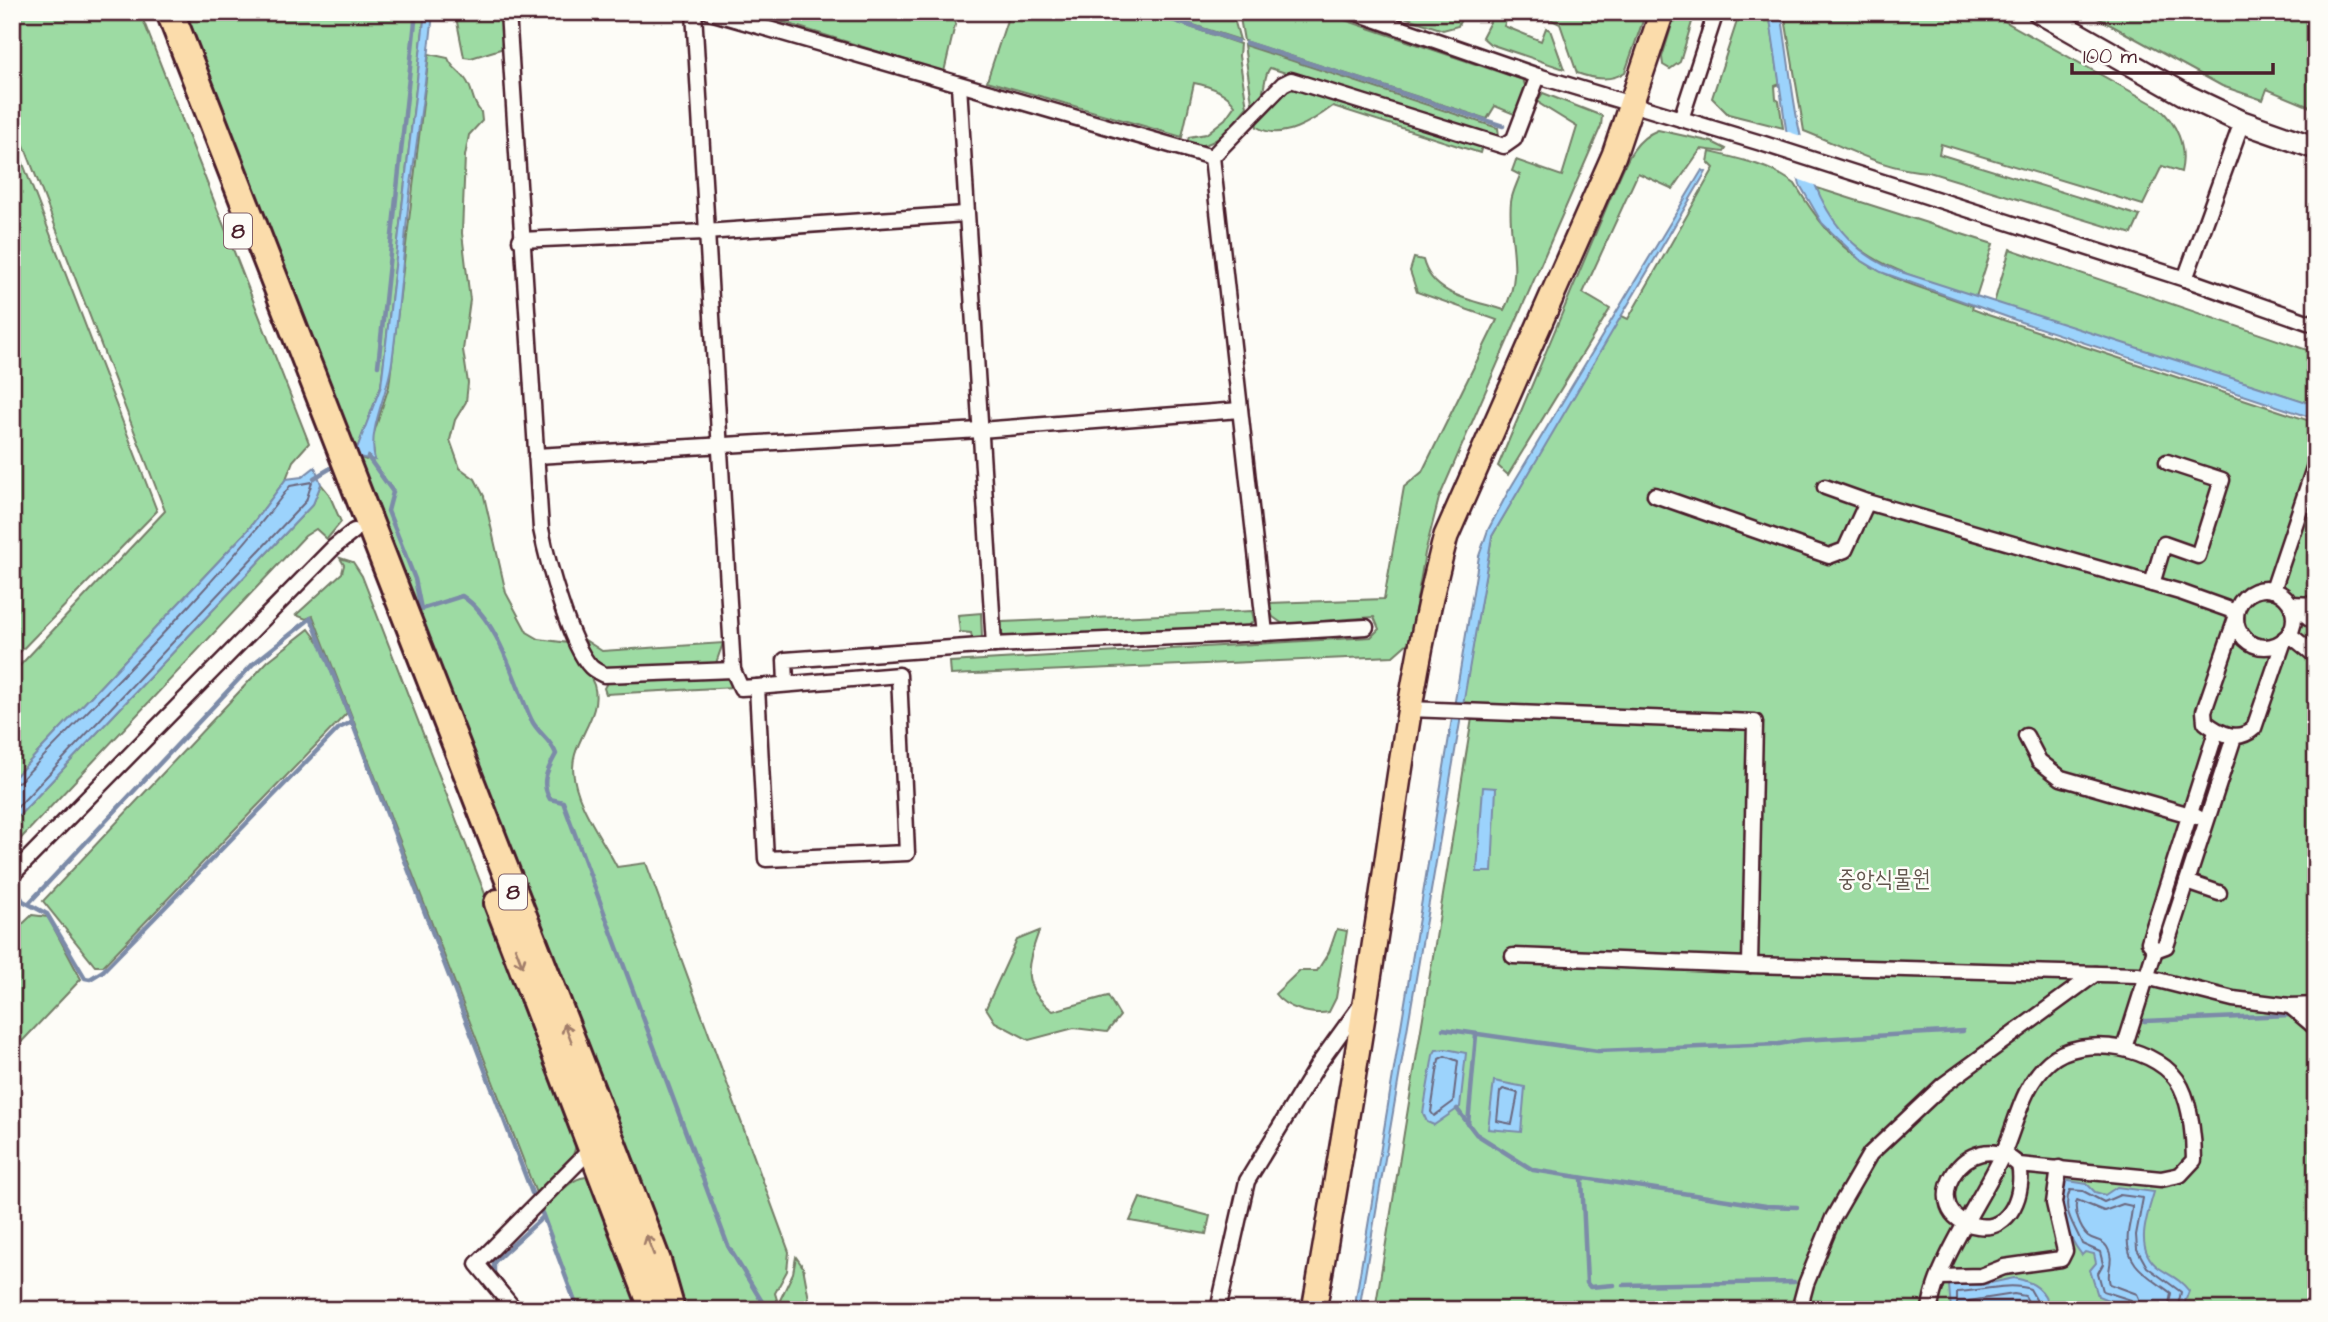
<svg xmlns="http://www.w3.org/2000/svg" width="2328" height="1322" font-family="'Architects Daughter','Poor Story',sans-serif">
  <rect width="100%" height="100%" fill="#fdfcf7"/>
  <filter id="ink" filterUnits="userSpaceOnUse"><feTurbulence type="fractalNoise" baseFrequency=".0143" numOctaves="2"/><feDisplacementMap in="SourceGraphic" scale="14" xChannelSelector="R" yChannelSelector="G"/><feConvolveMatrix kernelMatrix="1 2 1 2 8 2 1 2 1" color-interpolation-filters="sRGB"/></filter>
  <g filter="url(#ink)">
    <g fill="#9ddba3" stroke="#747d67" stroke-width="2">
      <polygon points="12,12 140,12 309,443 293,461 286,479 247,531 12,780 12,674 165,511 12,114"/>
      <polygon points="183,12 425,12 381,386 358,447 353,443"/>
      <polygon points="455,12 502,12 504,48 471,58 464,57"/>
      <polygon points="751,12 958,12 944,72"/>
      <path d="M989,12H1146L1240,44L1239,56L1247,107C1231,125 1214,154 1187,143L1189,137L1206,134L1225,119L1235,105C1226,92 1210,86 1194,83L1182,137L987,81L1007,20Z"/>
      <polygon points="1153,12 1232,12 1240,40"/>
      <polygon points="1239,12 1321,12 1523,80 1526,88 1519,112 1514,114 1495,106 1487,119 1244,41"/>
      <polygon points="1389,12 1464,12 1458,26 1443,30"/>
      <polygon points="1495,12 1509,13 1504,26 1541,41 1546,28 1550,30 1564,69 1490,44 1482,37"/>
      <path d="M1549,12H1646L1625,72C1611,82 1593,79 1577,73L1560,24L1550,19L1552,14Z"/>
      <polygon points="1676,12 1695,12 1680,62 1670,69 1663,65 1662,57"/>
      <polygon points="1740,12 1769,12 1780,84 1775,86 1776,99 1779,101 1783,128 1728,114 1712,98"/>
      <path d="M1784,12H1988L2157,106C2177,123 2187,146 2181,172L2162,166L2143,205L1941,144L1939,154L2140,216L2132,234L1929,172C1884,170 1845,147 1804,131Z"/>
      <polygon points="2087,12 2316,12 2316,117 2313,116 2315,109 2267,89 2263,100 2222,86"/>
      <path d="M1244,45L1498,128L1499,136L1489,137L1270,68C1263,76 1266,89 1260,100L1252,103Z"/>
      <path d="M429,54L448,58C452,69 460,71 466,80C474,91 471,101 481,112L482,121L469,135L465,156L462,233L470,300L463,350L468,383L466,402L455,420L450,440L460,468L475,479L484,496L506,593L527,632L539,639L568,643C576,656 589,671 594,685C603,715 573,739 573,768C574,802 602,838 617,867L646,863L789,1252L787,1271L775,1293L780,1310H682L363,478L365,473L358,457L366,460L374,455L372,439L389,386Z"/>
      <path d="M1293,89L1307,90L1482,146L1480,153L1333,106C1313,121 1281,142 1257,127L1256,121L1279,95Z"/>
      <path d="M1543,93L1602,116L1601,126L1439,498L1425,553L1410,641L1393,656L951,675L950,662L1371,637L1379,629L1374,617L1283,624L1273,617L1268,608L1269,603L1384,599L1404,487L1422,472L1497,320L1417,292L1410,271L1414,258L1423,260C1432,296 1473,300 1504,310C1525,271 1507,239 1511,202C1512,193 1517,184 1520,175L1512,171L1516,160L1562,176L1577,127L1540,104L1538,100Z"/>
      <path d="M1658,130L1712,142L1726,149L1724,152L1701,149L1673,189L1638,173L1583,293L1610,309L1508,475L1498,466L1612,194C1624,169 1630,141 1658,130Z"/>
      <polygon points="12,135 157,511 12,660"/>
      <path d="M1710,152C1740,159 1770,165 1795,184C1847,271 1883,274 1973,306L1972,309L1988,315L2316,423V1310H1375L1474,706H1462L1492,536L1620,315L1628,319L1714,168L1708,162Z"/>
      <path d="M1814,187L1993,244L1976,297C1907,274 1844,263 1814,187Z"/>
      <polygon points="2010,249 2316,353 2316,392 2312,404 1994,303"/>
      <polygon points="321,484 329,494 341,522 327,539 316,529 305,536 12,848 12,823 313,504"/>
      <polygon points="340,558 353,562 362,576 579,1137 570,1164 536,1193 313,616 306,619 296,615 342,573 344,565"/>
      <polygon points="1252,611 1254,620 1248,627 1014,643 1008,642 1002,634 1002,622"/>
      <polygon points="981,613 982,638 973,643 971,633 960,632 958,615"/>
      <polygon points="309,629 321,645 347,713 103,966 95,966 43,901 268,661"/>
      <path d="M585,640L602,651L723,643L716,663L614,669C594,666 591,658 585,640Z"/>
      <polygon points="730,674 734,687 606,694 604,688 608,681"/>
      <polygon points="32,915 48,917 81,979 12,1052 12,934"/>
      <path d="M1337,929L1347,931L1336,998L1329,1012C1312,1016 1285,1008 1275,994L1299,971H1317L1329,952Z"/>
      <path d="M1039,931C1027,965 1019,986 1053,1011L1108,996L1120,1016L1107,1032L1074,1028L1029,1040L995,1022L986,1008L1017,940Z"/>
      <path d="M590,1177L642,1310H579L540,1206C559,1199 568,1176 590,1177Z"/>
      <polygon points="1140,1198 1210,1216 1206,1234 1130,1221"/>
      <polygon points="796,1257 803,1267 811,1310 785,1310 780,1300 793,1273"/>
    </g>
    <g fill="#9cd3fc" stroke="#7b8ba8" stroke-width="2">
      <path d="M425,12H433C427,78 416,143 408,208C403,260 399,311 392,362C388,395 367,429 375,460L358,457L356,451L381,386Z"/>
      <path d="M1769,12H1781C1797,104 1796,230 1895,270L2316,405V419L2021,322L1881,272L1859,259L1822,223L1800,185L1786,129Z"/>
      <polygon points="1702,170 1706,172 1492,536 1359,1310 1354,1310 1479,556 1488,530 1508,492"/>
      <polygon points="315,467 321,484 313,504 12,823 12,780 247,531 286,479 302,477"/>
      <polygon points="1483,787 1496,788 1492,872 1477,872"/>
      <polygon points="1446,1049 1466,1053 1460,1107 1434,1125 1427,1122 1423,1113 1433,1055 1436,1050"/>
      <polygon points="1494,1081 1525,1087 1521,1132 1488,1129"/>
      <path d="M2063,1180L2087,1184L2095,1192L2105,1195L2117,1187L2154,1192C2147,1217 2133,1249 2159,1268C2171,1276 2180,1279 2189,1291L2182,1310H2133L2098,1296L2090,1270L2096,1263L2094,1254L2085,1252L2082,1255C2064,1232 2059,1209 2063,1180Z"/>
      <path d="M2014,1278C2032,1281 2047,1290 2049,1310H1951L1949,1285H1981Z"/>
    </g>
    <polygon fill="#fdfcf7" points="1783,130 1807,138 1817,186 1795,178"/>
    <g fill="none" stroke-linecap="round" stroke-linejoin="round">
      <g stroke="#6b677f" stroke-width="2">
        <path d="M12,784L20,781C112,685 210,592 290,486L312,482L306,501L12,813"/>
        <polygon points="1445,1056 1458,1061 1453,1102 1434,1116 1431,1112 1439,1059"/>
        <polygon points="1503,1089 1518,1093 1512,1124 1497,1121 1500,1092"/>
        <path d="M1957,1310V1292C1979,1291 2011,1282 2030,1289L2042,1310"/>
        <polyline points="1966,1310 1969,1301 2014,1294 2025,1296 2033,1310"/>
        <path d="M2135,1310L2131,1300L2103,1291L2098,1273L2103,1264L2100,1252L2082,1244C2075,1225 2061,1211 2070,1190L2083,1191L2104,1202L2120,1195L2143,1198L2136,1235L2137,1249L2147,1267L2181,1292L2177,1310"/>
        <path d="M2144,1310L2137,1294L2110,1284C2105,1271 2116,1261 2107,1247C2102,1239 2094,1241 2088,1236C2080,1229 2073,1210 2077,1200L2104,1211L2123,1204L2132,1206C2132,1215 2129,1224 2128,1233C2124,1266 2149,1276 2171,1293L2168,1310"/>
      </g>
      <g stroke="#7b8ba8" stroke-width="4.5">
        <polyline points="1148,12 1237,41"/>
        <polyline points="1246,43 1503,126"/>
        <polyline points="378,366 416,12"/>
        <path d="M368,457L393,492L388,511L415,579L421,609L462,596C498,619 514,681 531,719C538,734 551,739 556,754C547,771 540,782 550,799L563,802L728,1246L767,1310"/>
        <polyline points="314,478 336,465"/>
        <polyline points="16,890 23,901 47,914 85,978 90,979 103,971 339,728 352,722 532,1193"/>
        <polyline points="29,903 253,664 311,618 352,722"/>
        <polyline points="2144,1021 2290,1015"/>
        <polyline points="1443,1029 1598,1051 1779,1044 1801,1040 1963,1031"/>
        <polyline points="1457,1109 1476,1134 1533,1170 1766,1206 1797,1207"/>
        <polyline points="1468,1124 1476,1035"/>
        <polyline points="1582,1178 1587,1283 1590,1287 1614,1285"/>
        <polyline points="542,1213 578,1310"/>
        <polyline points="494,1272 494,1262 543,1217"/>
        <polyline points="1623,1285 1794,1282"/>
      </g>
      <defs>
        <g id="street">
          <path d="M508,12L541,529C547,560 570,646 591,667C594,670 600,673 604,675L733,670"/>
          <polyline points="694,12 733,670 741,688 757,687"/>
          <polyline points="710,12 1212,157"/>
          <polyline points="1354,12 1538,76 1761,143 2185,279 2316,325"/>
          <polyline points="959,85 994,645"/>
          <polyline points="1681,119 1716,12"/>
          <polyline points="520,240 705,232 965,214"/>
          <polyline points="2185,279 2242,122"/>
          <polyline points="536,456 980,430 1240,410"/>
          <polyline points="1825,487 1867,502 2180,592 2236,612"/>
          <polyline points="1655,495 1829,556 1845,550 1867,502"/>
          <polyline points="2152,584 2164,544 2198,556 2222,480 2167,462"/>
          <circle cx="2265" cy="618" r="29"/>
          <polyline points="2273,590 2315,465"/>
          <polyline points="2316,605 2291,604 2316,623"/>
          <path d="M2236,618L2204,711L2205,722C2220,734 2238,743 2254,728L2285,638"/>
          <polyline points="1265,633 1366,627"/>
          <polyline points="2289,634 2316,656"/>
          <polygon points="899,675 907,853 766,859 757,687"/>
          <polyline points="786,683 785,660 994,645 1265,633 1212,157 1283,84 1291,80 1504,146 1514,139 1538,76"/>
          <polyline points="1409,709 1755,722 1750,965 1513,956"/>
          <polyline points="2216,732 2149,942 2155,950 2166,946 2234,737"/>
          <polyline points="2026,736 2039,761 2061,778 2197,817"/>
          <polyline points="12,875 334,547 354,531"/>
          <polyline points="2187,882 2219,893"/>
          <polyline points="1750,965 2138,975 2233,999 2290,1006 2316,1005"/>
          <polyline points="2290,1006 2316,1028"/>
          <polyline points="2124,1048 2155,950"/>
          <polyline points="1940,1277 1981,1276 2004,1267 2061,1259 2065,1251 2054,1203 2059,1168"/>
          <polyline points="515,1310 477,1264 592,1148"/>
          <polyline points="1218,1310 1247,1181 1317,1066 1361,1005"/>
          <polyline points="1799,1310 1806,1284 1833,1218 1870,1154 1942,1086 2095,974"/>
          <path d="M1930,1310C1933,1268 1983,1197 2002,1156C2017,1123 2021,1087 2049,1062C2082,1032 2162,1047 2181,1087C2191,1107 2194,1138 2194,1160L2180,1175L2161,1179L2019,1165C1967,1118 1910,1216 1978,1226C2011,1232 2025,1191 2019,1165"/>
        </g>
        <polyline id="secondary" points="2039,12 2187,96 2242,122 2316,148"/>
        <path id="primary" d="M1314,1310C1338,1174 1360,1038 1381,901C1399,779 1414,656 1446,536L1614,155L1662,12"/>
        <g id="highway">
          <polyline points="170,12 611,1141 657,1261 671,1310"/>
          <polyline points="498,903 653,1308"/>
        </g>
      </defs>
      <use href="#street" stroke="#4a1f2b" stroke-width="19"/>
      <use href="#secondary" stroke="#4a1f2b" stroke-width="26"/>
      <use href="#primary" stroke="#4a1f2b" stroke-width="28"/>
      <use href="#highway" stroke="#4a1f2b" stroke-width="32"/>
      <use href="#street" stroke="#fdfcf7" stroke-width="14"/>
      <use href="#secondary" stroke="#fdfcf7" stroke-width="21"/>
      <use href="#primary" stroke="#fbdcab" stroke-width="23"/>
      <use href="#highway" stroke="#fbdcab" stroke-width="26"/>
    </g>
    <defs><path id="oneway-shaft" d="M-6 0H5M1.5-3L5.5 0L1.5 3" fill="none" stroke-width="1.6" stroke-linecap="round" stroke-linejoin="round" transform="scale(1.75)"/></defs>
    <g stroke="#a27e6b">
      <use href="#oneway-shaft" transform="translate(519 957) rotate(69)"/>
      <use href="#oneway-shaft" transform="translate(568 1033) rotate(-111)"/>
      <use href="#oneway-shaft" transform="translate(650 1245) rotate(-111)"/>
    </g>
  </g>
  <g text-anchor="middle" stroke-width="5" stroke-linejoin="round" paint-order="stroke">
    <g fill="#fdfcf7" stroke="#806168" stroke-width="2">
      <rect x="224" y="213.5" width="28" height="35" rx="5"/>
      <rect x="499" y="874.5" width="28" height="35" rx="5"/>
    </g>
    <g font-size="21" font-weight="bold" fill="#4a1f2b">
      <text x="238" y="238">8</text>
      <text x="513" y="899">8</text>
    </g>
    <g font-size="23" fill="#63574f" stroke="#fdfcf7">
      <text x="1884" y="886">중앙식물원</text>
    </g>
  </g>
  <rect width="2328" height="1322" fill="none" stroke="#fdfcf7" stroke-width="42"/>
  <rect x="21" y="21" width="2286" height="1280" fill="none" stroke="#4a1f2b" stroke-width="2.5" filter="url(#ink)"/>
  <path d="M2072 63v10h201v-10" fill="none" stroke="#4a1f2b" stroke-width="3.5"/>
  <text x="2083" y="63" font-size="21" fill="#4a1f2b" stroke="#fdfcf7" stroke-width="5" paint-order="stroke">100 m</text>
</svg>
